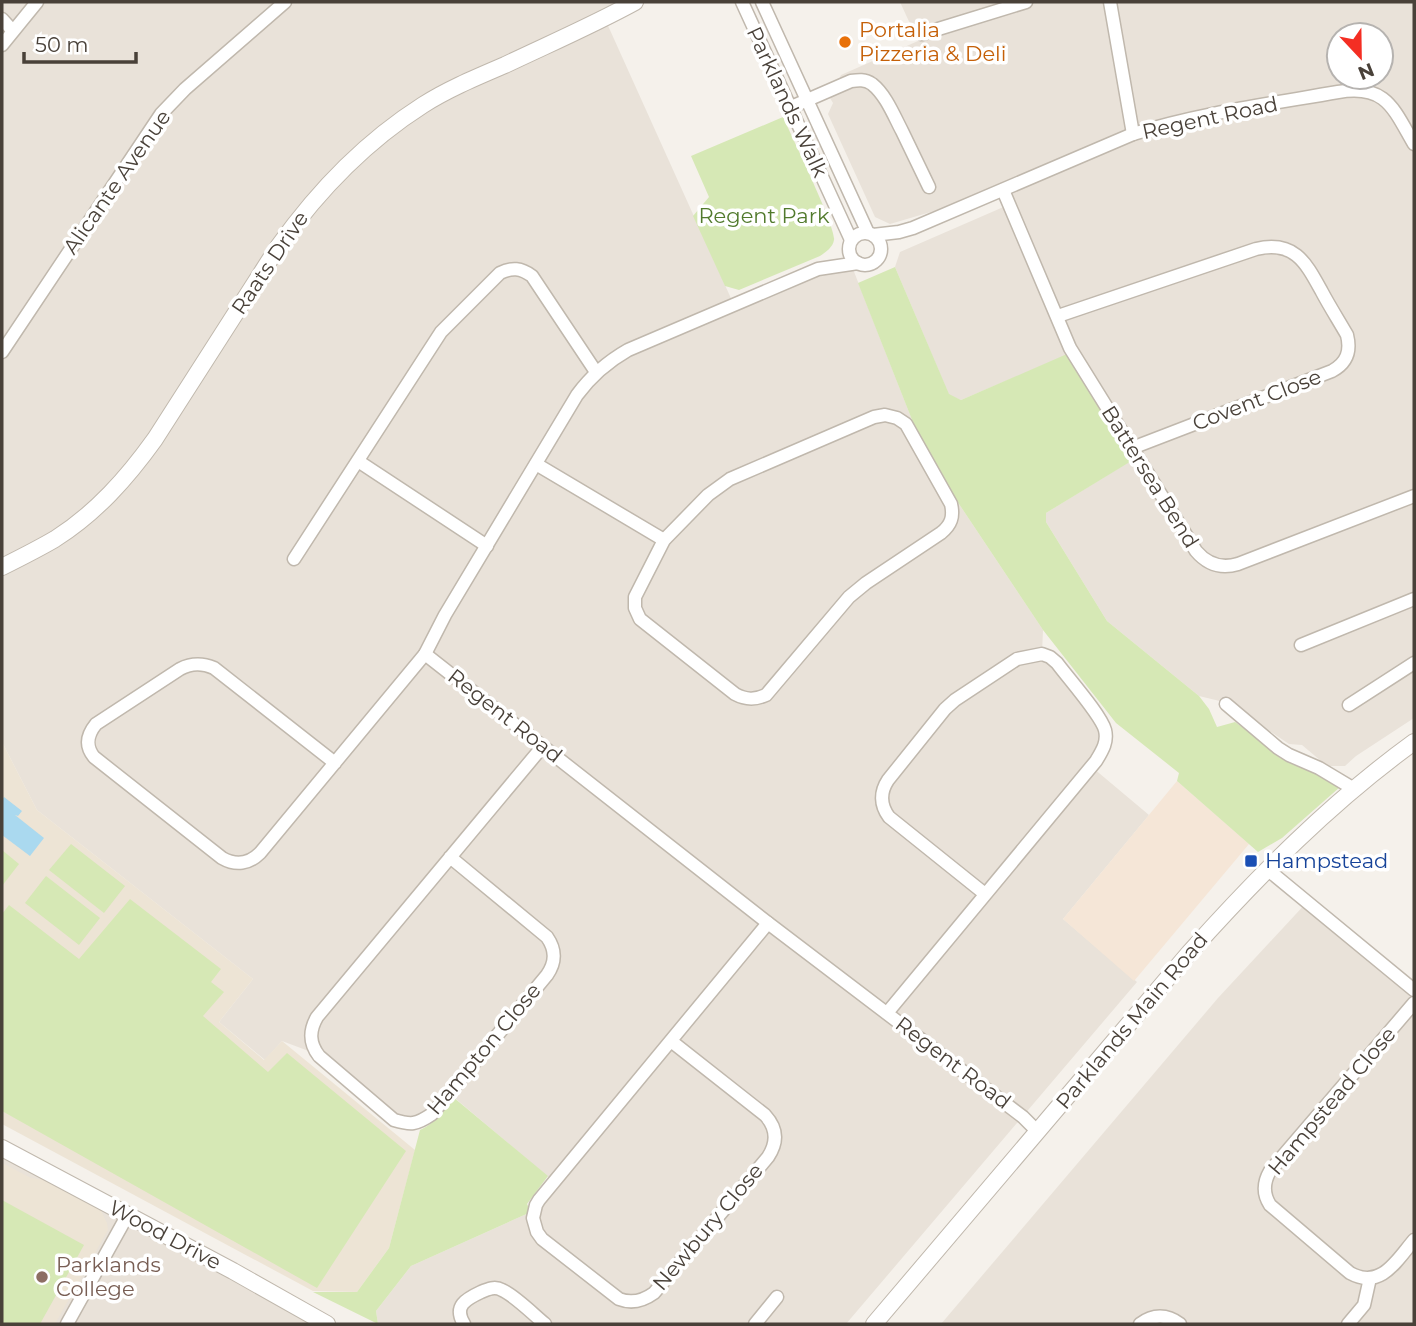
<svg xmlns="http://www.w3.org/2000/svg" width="1416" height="1326" font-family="Montserrat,sans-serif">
  <rect width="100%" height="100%" fill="#f5f1eb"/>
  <g fill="#e9e2d9" fill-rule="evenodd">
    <polygon points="2,2 641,2 605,19 734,305 818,269 851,264 916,430 957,501 1043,630 1042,653 1106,729 1093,768 1149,815 1063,919 1137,982 846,1324 378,1324 376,1311 411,1266 531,1212 553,1181 450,1094 408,1125 306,1050 282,1041 265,1060 219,1022 253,979 37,810 2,742"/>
    <path d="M900,2H1414V718L1356,756L1345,766H1327L1302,745L1289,744L1228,703L1199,696L1107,621L1046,522V513L1132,460L1067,355L961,400L949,395L895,267L900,252L1008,205L1002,191L890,224L875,217L828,114L833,103L830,98L841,75L918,41ZM1339,35H1381V77H1339Z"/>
    <polygon points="1308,901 1414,988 1414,1324 941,1324 1218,998"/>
    <polygon points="2,1148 327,1324 2,1324"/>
  </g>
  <polygon fill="#f5e6d7" points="1177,781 1249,844 1134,981 1063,919"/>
  <g fill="#ede4d5">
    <polygon points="2,742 37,810 253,979 219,1022 264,1060 282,1041 415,1150 389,1248 357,1292 313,1291 2,1124"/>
    <polygon points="2,1163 31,1178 45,1180 95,1206 101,1211 107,1223 108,1230 55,1324 2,1324"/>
  </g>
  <g fill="#d6e8b5">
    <path d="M783,117C791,135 837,229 834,240C833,247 826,252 820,256L739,290L725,286L693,216L709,197L691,156Z"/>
    <polygon points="895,267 949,394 961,400 1067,354 1133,460 1046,513 1046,522 1107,621 1199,696 1209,709 1217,727 1235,722 1252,734 1280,758 1303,765 1340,787 1282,838 1258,852 1177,781 1179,773 1116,723 1043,630 957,501 916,430 858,283"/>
    <polygon points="71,844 125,886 104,913 49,870"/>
    <polygon points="2,850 19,864 2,886"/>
    <polygon points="46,876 100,918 79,945 25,903"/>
    <polygon points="130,899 221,969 211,982 224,992 203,1016 268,1072 287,1053 406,1151 317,1288 2,1111 2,914 9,905 79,959"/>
    <path d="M453,1097L548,1176L527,1204L531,1212L411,1266L376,1311L378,1324L313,1292H357L389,1248L420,1130C435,1124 444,1109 453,1097Z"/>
    <polygon points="2,1200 84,1245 40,1324 2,1324"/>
  </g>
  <polygon fill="#aad9ef" points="4,797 22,811 18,816 15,815 44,838 30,856 2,835 2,800"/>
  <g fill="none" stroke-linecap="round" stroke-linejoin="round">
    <defs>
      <g id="minor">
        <polyline points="742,2 851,240"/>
        <polyline points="762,2 868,233"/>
        <polyline points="1110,2 1133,134"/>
        <polyline points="2,19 12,30"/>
        <polyline points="922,34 1026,2"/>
        <polyline points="2,45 37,2"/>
        <path d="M789,108L851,81C858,80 865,79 872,84C886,95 894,116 902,131C911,150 920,168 929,187"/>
        <path d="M1003,190L1070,348L1196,551C1207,564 1221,569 1238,564L1414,496"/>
        <circle cx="865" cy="249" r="16"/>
        <path d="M873,235L899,232L913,228L1133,134C1200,113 1269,104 1338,92C1386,84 1393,108 1414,144"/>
        <path d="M1058,316L1256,249C1295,240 1306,263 1322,292C1330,307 1339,321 1347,335C1351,351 1347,363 1332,371L1132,448"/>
        <polyline points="2,352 161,114 185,89 285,2"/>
        <path d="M885,415L897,418L906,424L951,504C954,517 951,525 941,533L866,583L849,597L766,695C755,700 746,700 735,694L640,619L635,608V597L664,540L708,495L730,479L874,417Z"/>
        <polyline points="358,461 487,546"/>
        <polyline points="536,464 664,540"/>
        <path d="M294,559L441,332L500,273C512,267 521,268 532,276L596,372"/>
        <polyline points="1301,645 1414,599"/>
        <polyline points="425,654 768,923 1023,1117 1038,1132"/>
        <polyline points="1226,704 1278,748 1289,755 1319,768 1354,789"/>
        <polyline points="1349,705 1414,663"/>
        <path d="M335,763L214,668C202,663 192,663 180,669L96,724C87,735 85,746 94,757L222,858C236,866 249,864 260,853L425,654L445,615L577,395C591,376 607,362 628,350L818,269L858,263"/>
        <path d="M450,857L547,937C556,950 556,962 547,975L432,1114C416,1125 411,1125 394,1120L319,1056C309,1043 309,1031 317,1017L543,746"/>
        <polyline points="1267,869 1414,990"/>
        <path d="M1414,1003L1270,1171C1263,1183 1263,1194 1270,1205L1350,1273C1381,1290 1397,1260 1414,1240"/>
        <path d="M887,1013L1096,761C1102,751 1108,742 1105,730C1101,715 1068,678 1057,663L1050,657L1042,654L1017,659L955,700L945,709L888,780C880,792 880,805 889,817L985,894"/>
        <path d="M671,1041L765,1115C777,1128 778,1142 768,1157L654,1293C643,1301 632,1304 619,1299L542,1239L537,1232L533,1218L536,1205L539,1200L768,923"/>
        <polyline points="67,1324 127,1216"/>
        <path d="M464,1324C453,1306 466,1299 481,1292C488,1289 495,1286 502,1290C514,1295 534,1315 545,1324"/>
        <polyline points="755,1324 777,1297"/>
        <path d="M1140,1324C1153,1314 1167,1314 1180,1324"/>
        <polyline points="1348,1324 1364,1305 1370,1278"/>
      </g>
      <g id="tertiary">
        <path d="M2,567C20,558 38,549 55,539C96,513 127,478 155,439L278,247C317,192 365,142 423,105C448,89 477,77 505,65C549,44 593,25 635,2"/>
        <polyline points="2,1148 233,1271 327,1324"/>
        <path d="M874,1324L1189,953C1258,876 1330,803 1414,742"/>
      </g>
    </defs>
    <use href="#minor" stroke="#c0b8ad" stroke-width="15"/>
    <use href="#tertiary" stroke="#c0b8ad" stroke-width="18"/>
    <use href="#minor" stroke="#fff" stroke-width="12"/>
    <use href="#tertiary" stroke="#fff" stroke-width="16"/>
  </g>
  <circle fill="#e8710a" stroke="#fff" stroke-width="2.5" cx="845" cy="42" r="7"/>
  <rect fill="#1a4fb4" stroke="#fff" stroke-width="2.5" x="1244" y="854" width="14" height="14" rx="3.5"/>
  <circle fill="#8d6e63" stroke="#fff" stroke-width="2.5" cx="42" cy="1277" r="7"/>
  <g text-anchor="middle" stroke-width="7" stroke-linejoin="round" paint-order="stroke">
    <g font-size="21" fill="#c56008" stroke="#fff" text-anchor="start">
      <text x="859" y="37">Portalia<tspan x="859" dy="24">Pizzeria &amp; Deli</tspan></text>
    </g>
    <g font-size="21" fill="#494139" stroke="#fff">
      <text transform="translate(787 102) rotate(65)" y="7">Parklands Walk</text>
      <text transform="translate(1210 118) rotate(-12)" y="7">Regent Road</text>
      <text transform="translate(117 182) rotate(-55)" y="7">Alicante Avenue</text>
      <text transform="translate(270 263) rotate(-56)" y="7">Raats Drive</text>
      <text transform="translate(1257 400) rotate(-21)" y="7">Covent Close</text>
      <text transform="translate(1150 477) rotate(58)" y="7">Battersea Bend</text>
      <text transform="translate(505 716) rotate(38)" y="7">Regent Road</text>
      <text transform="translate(1132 1021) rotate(-50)" y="7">Parklands Main Road</text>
      <text transform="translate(484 1049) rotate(-50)" y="7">Hampton Close</text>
      <text transform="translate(953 1063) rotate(37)" y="7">Regent Road</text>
      <text transform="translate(1332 1101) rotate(-50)" y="7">Hampstead Close</text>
      <text transform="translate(708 1227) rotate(-50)" y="7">Newbury Close</text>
      <text transform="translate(165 1235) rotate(28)" y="7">Wood Drive</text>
    </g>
    <g font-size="21" fill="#517a2c" stroke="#fff">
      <text x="764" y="223">Regent Park</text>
    </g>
    <g font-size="21" fill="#164399" stroke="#fff" text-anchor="start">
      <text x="1265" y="868">Hampstead</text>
    </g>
    <g font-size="21" fill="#785e54" stroke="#fff" text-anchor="start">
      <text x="56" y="1272">Parklands<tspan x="56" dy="24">College</tspan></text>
    </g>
  </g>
  <rect width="1416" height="1326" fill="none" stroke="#494139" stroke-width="7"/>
  <g transform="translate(1360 56) rotate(158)"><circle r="33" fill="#ffffff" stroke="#b6b3b0" stroke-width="2"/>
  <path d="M0-5L12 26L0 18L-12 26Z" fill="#f42e23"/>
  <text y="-10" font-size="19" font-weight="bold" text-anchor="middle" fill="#494139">N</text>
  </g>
  <path d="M24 52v10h112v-10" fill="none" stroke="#494139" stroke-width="3.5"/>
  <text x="35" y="52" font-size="21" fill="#494139" stroke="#ffffff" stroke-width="5" paint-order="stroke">50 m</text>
</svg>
